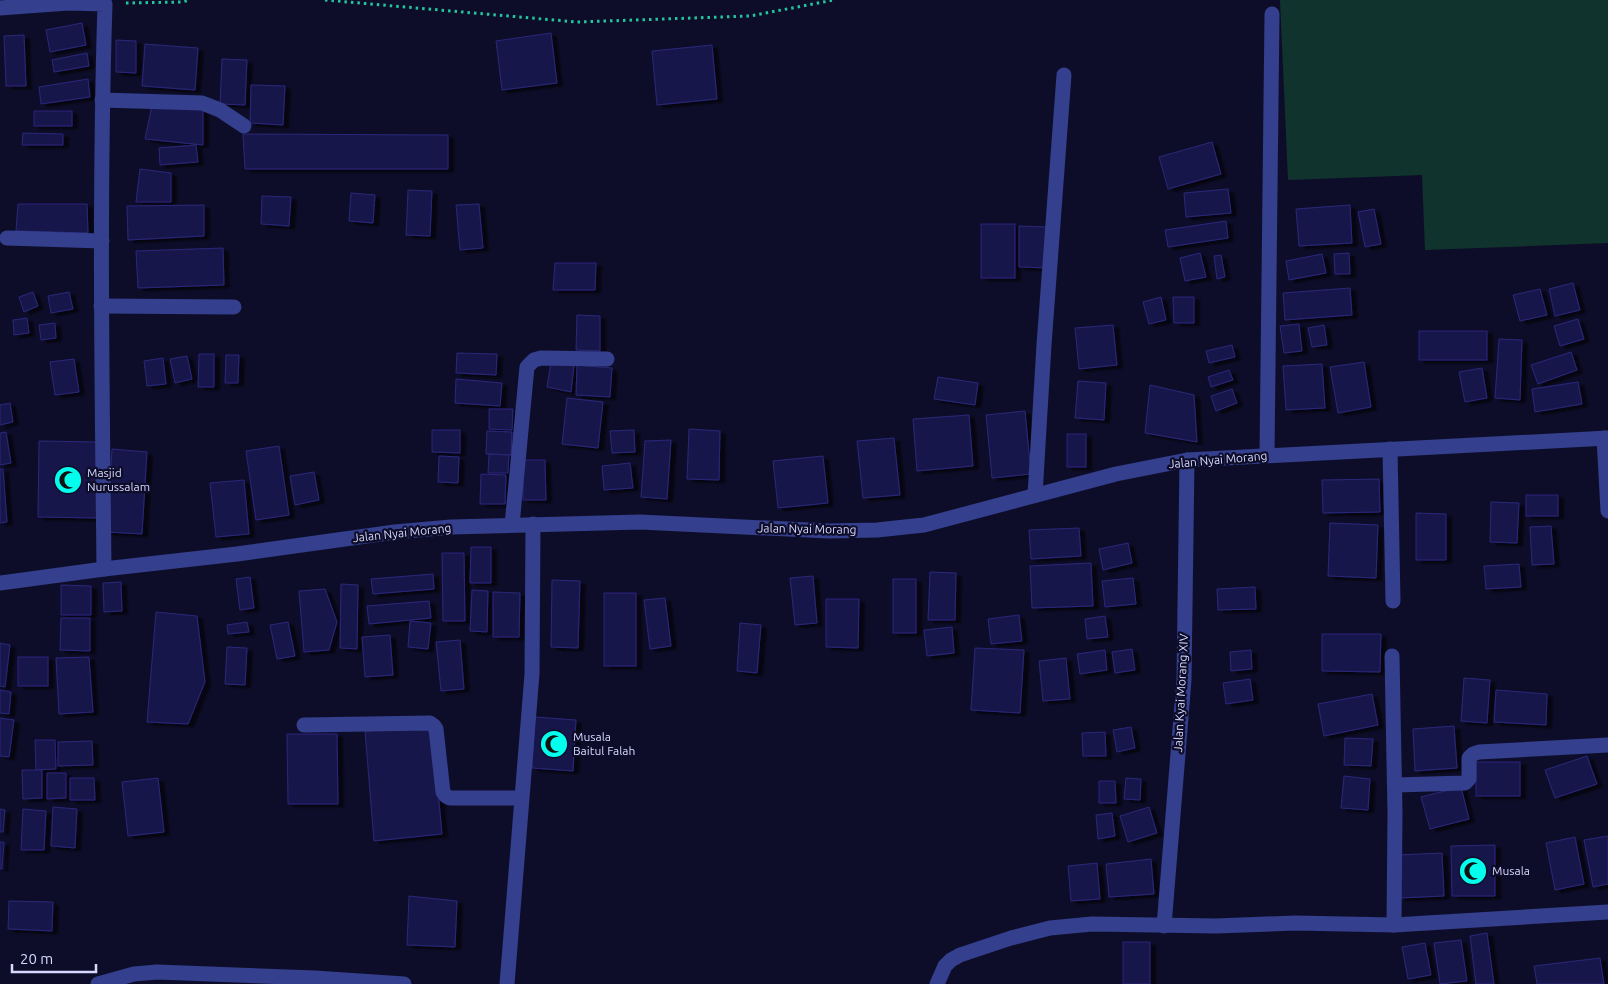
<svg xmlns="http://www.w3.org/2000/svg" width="1608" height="984" font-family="Ubuntu,sans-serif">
  <defs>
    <filter id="shadow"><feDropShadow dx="5.5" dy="3" stdDeviation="1" flood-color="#0009"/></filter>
  </defs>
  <rect width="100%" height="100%" fill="#0e0d29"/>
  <polygon fill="#10342d" points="1280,0 1608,0 1608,243 1425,250 1422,175 1288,180"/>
  <g fill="#19184c" stroke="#2a277a" filter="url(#shadow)">
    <polygon points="82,23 86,45 50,52 46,30"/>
    <polygon points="551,33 557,83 502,90 496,41"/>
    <polygon points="24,35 26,86 6,86 4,36"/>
    <polygon points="116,40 136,41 136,73 116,72"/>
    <polygon points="145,44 198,48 195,90 142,86"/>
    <polygon points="712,45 717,99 657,105 652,51"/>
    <polygon points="87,53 89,66 54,72 52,60"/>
    <polygon points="222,59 247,60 245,105 220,104"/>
    <polygon points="88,79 90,97 41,104 39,87"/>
    <polygon points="251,85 285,86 283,125 250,123"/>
    <polygon points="152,105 203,109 203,145 145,139"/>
    <rect x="34" y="111" width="38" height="15"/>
    <polygon points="23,133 63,134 63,145 22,145"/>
    <polygon points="243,134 448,135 448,169 245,169"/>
    <polygon points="1212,142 1221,174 1168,189 1159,157"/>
    <polygon points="196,145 198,162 160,165 159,148"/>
    <polygon points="140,169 171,173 171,202 136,202"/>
    <polygon points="1228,189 1231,213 1186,217 1184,193"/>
    <polygon points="408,190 432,191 430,236 406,235"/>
    <polygon points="351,193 375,195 373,223 349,221"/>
    <polygon points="262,196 291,197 289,226 261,224"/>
    <polygon points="18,204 87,204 88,233 16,231"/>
    <polygon points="479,204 483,248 460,250 456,205"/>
    <polygon points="204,205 204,236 128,240 127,206"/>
    <polygon points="1350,205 1352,243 1299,246 1296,209"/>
    <polygon points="1374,209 1381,244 1365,247 1358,212"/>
    <polygon points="1226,221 1228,238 1168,247 1165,230"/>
    <rect x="981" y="224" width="34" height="54"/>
    <polygon points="1019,226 1049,227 1048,268 1019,267"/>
    <polygon points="223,248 224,285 138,288 136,251"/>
    <polygon points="1200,253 1206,277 1185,281 1180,258"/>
    <polygon points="1349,253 1350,274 1335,274 1334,254"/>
    <polygon points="1322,254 1326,273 1289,280 1286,261"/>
    <polygon points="1221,255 1225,277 1217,279 1214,256"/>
    <polygon points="555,263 596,263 595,290 553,290"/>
    <polygon points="1573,283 1580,310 1555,316 1549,289"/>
    <polygon points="1350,288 1352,315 1285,320 1283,293"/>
    <polygon points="1540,289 1547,315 1520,321 1513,295"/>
    <polygon points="33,292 38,306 24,312 19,297"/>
    <polygon points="69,292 73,309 51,313 48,296"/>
    <polygon points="1161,297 1166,320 1149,324 1143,302"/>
    <polygon points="1173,297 1194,297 1194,323 1174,323"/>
    <polygon points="577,315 600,316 600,351 576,350"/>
    <polygon points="27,318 29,333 14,335 13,320"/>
    <polygon points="1578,319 1584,339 1560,346 1554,326"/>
    <polygon points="55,323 56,338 41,340 39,325"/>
    <polygon points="1299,324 1302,351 1284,353 1280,326"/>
    <polygon points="1113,325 1117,365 1079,369 1075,328"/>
    <polygon points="1324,325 1327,345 1312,347 1308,328"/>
    <rect x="1419" y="331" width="68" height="29"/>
    <polygon points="1499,339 1522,340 1520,400 1495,398"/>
    <polygon points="1232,345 1235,357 1209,363 1206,351"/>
    <polygon points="1571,352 1577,370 1538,384 1531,365"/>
    <polygon points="457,353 497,354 496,375 456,373"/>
    <polygon points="199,354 214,354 214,387 198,387"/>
    <polygon points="226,355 239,355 238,383 225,383"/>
    <polygon points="187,356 192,379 175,383 170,359"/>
    <polygon points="163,358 166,384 147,386 144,361"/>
    <polygon points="74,359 79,392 55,395 50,362"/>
    <polygon points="551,362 574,366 571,392 547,387"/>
    <polygon points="1364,362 1371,407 1338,413 1330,367"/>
    <polygon points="1322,364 1325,408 1286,410 1283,366"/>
    <polygon points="577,365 612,368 610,397 576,395"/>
    <polygon points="1482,368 1487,398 1465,402 1459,372"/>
    <polygon points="1229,370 1233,380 1211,387 1208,377"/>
    <polygon points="938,377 978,383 975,405 934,399"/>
    <polygon points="456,379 502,383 500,406 455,403"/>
    <polygon points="1078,381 1106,383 1104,420 1075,418"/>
    <polygon points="1578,382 1582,404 1535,412 1532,389"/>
    <polygon points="1150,385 1194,395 1197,442 1145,433"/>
    <polygon points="1232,389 1237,403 1216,411 1211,396"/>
    <polygon points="567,398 603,402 598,448 562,444"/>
    <polygon points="10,403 13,422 0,425 0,405"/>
    <polygon points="489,409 513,409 512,430 489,429"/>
    <polygon points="1025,411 1031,474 992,478 986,415"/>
    <polygon points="969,415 973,466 917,471 913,419"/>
    <polygon points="689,429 720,431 719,480 687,479"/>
    <polygon points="432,430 460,430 460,453 432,452"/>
    <polygon points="634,430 635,452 612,453 610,431"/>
    <polygon points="487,431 512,432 511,455 486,454"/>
    <polygon points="6,432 11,463 0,465 0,433"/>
    <rect x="1067" y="434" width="19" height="33"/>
    <polygon points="894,438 900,495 863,498 857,441"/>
    <polygon points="671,440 667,499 641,497 645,441"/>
    <polygon points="39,441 98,442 97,518 38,517"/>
    <polygon points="279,446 289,515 256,520 246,451"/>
    <polygon points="112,449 147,452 142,534 107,532"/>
    <polygon points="489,454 509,455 508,473 488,473"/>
    <polygon points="439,456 459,457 458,483 438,482"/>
    <polygon points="823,456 828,503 778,508 773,461"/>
    <polygon points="523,460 545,460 546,500 523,500"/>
    <polygon points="630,463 633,488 604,490 602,466"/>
    <polygon points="0,469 3,469 7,522 0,523"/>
    <polygon points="314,472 319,500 295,505 290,476"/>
    <polygon points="481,474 506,475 505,504 480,504"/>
    <polygon points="1379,479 1380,512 1323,513 1322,480"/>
    <polygon points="244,480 249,534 216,537 210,483"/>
    <rect x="1526" y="495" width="32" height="21"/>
    <polygon points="1491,502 1519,503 1517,543 1490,542"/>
    <polygon points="1416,513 1446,514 1446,560 1416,560"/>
    <polygon points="1330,523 1378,525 1376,578 1328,576"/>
    <polygon points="1551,526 1554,564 1532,565 1530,527"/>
    <polygon points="1079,528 1081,556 1031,559 1029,530"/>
    <polygon points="1128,543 1132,563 1103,570 1099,549"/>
    <polygon points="471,547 491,547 491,583 470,583"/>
    <polygon points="442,553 464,553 465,621 443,621"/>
    <polygon points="1091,563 1093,606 1032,608 1030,566"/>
    <polygon points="1519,564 1521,587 1486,589 1484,566"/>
    <polygon points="930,572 956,573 955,620 928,620"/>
    <polygon points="433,574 434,589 373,594 371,579"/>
    <polygon points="813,576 817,623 795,625 790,578"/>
    <polygon points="250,577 254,608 240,610 236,579"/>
    <polygon points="1133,578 1136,604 1105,607 1102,581"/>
    <rect x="893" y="579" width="23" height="54"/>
    <polygon points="552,580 580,581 578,648 551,647"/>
    <polygon points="121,582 122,611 104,612 103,583"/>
    <polygon points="341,584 358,585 357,649 340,648"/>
    <polygon points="61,585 91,586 91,615 61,615"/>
    <polygon points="1255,587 1256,609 1218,610 1217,589"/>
    <polygon points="325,589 337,622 329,650 304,652 299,591"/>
    <polygon points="472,590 488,591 487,632 470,631"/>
    <polygon points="493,592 520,593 519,637 493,637"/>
    <rect x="604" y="593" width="32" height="73"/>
    <polygon points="665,598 671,646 650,649 644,600"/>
    <polygon points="826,599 859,599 858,648 826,647"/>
    <polygon points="429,601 431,618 369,624 367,606"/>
    <polygon points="156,612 197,616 205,682 188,724 147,722"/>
    <polygon points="1019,615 1022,641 991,644 988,619"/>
    <polygon points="1105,616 1108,637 1087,639 1085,619"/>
    <polygon points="61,618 90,618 90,651 60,650"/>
    <polygon points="410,621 431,623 428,649 408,647"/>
    <polygon points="247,622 249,632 228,634 227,625"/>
    <polygon points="288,622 295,656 277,659 270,625"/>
    <polygon points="740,623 761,625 757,673 737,671"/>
    <polygon points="952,627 954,653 927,656 924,630"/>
    <polygon points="1322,634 1381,634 1380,672 1322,671"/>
    <polygon points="390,635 393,675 365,677 362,637"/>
    <polygon points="460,640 464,689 441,691 436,642"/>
    <polygon points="0,643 10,645 5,687 0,686"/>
    <polygon points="227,647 247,648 245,685 225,684"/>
    <polygon points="975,648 1024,650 1020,713 971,710"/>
    <polygon points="1132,649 1135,670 1115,673 1112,652"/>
    <polygon points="1105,650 1107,670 1080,674 1077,654"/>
    <polygon points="1251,650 1252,669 1231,671 1230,652"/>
    <rect x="18" y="657" width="30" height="29"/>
    <polygon points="89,657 93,712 59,714 56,658"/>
    <polygon points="1066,658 1070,699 1043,701 1039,661"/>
    <polygon points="1464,678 1490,680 1487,723 1461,721"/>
    <polygon points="1250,679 1253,700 1226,704 1223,683"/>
    <polygon points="0,690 11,692 9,714 0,713"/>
    <polygon points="1496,690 1547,694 1546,725 1494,722"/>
    <polygon points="1372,694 1378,725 1324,736 1318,704"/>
    <polygon points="535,717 576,720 573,771 532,768"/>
    <polygon points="0,718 14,720 9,757 0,756"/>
    <polygon points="432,726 442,834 374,841 365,731"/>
    <polygon points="1454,726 1457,768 1415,771 1413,729"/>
    <polygon points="1131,727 1135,748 1117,752 1113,730"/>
    <polygon points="1105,732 1106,756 1083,756 1082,733"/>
    <polygon points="287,734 337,734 338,804 288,804"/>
    <polygon points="1345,738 1373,739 1371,766 1344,765"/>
    <polygon points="35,740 55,740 56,769 36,770"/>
    <polygon points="92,741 93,765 58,766 58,742"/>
    <polygon points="1587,756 1597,784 1555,798 1545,770"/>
    <rect x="1476" y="762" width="44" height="34"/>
    <polygon points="22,770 42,770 42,798 23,799"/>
    <polygon points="47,773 66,773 66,798 47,799"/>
    <polygon points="1344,776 1370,779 1368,810 1341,808"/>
    <polygon points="70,778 94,778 95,800 70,800"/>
    <polygon points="158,778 164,832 128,836 122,782"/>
    <polygon points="1126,778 1141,779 1140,800 1124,799"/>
    <polygon points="1099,781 1115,781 1116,803 1099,803"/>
    <polygon points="1461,787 1469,819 1430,829 1421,797"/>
    <polygon points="53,807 77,809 75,848 51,846"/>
    <polygon points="1149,807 1157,833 1128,842 1120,816"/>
    <polygon points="0,809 5,810 3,832 0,832"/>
    <polygon points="23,809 46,811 44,850 21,850"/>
    <polygon points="1112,813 1115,836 1098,839 1096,815"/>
    <polygon points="1608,836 1608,884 1593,887 1584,840"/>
    <polygon points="1575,837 1584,884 1555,890 1546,843"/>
    <polygon points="0,842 4,842 2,869 0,869"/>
    <polygon points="1495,845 1495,896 1452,896 1451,846"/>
    <polygon points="1442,853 1444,896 1400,898 1398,855"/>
    <polygon points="1151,859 1154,894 1109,897 1106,864"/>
    <polygon points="1097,863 1100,899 1071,901 1068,866"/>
    <polygon points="409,896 457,901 455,947 407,945"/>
    <polygon points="9,901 53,902 52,931 8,929"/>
    <polygon points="1487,933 1494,984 1476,984 1470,936"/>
    <polygon points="1461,940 1467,981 1440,984 1434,943"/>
    <rect x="1123" y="942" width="27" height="42"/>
    <polygon points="1425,943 1431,975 1408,979 1402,947"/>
    <polygon points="1600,958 1604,984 1537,984 1534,966"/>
  </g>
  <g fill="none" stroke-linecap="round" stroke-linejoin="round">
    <g stroke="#23c5a1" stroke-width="3" stroke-dasharray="2.5 4" stroke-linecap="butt">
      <polyline points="325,0 577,22 750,16 834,0"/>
      <polyline points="126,3 182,2 190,0"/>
    </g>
    <g stroke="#343f8d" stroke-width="15">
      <path d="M0,8L68,3L105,4C99,192 102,380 104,569"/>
      <polyline points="102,100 202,103 220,110 244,126"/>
      <polyline points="7,238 102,241"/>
      <polyline points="101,306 234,307"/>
      <polyline points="1604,438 1608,511"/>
      <polyline points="1390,449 1393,601"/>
      <polyline points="1267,455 1272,14"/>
      <polyline points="1035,495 1044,345 1064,75"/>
      <polyline points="512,525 527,367 534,360 541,358 607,359"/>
      <polyline points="0,583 104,569 237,554 395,532 451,527 640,522 829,531 877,530 924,525 1116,474 1187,460 1608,438"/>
      <polyline points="1392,656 1395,813 1394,925"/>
      <polyline points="304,725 430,723 434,726 436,729 443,792 446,796 450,798 521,798"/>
      <polyline points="1395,785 1465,783 1469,779 1469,758 1473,754 1479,752 1608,745"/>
      <polyline points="1164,926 1184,680 1187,460"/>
      <polyline points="98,984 134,974 157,972 315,978 404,984"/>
      <polyline points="507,984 532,674 533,524"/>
      <polyline points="937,984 945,966 951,960 960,955 1011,938 1050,928 1092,924 1216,926 1295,923 1394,925 1608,912"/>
    </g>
  </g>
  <defs>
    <symbol id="mosque-disc" viewBox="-11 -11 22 22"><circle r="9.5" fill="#02ffee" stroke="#0e0d29"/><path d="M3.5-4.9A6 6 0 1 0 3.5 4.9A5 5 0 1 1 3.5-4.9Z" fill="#111"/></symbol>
  </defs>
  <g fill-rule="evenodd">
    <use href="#mosque-disc" x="52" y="464" width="32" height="32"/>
    <use href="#mosque-disc" x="538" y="728" width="32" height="32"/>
    <use href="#mosque-disc" x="1457" y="855" width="32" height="32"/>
  </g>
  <g text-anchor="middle" stroke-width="4.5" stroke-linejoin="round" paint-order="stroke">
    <g font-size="12" fill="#d6d8ff" stroke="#0e0d29">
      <text transform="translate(1218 460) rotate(-5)" y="4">Jalan Nyai Morang</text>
      <text transform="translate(807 529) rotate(1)" y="4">Jalan Nyai Morang</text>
      <text transform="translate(402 533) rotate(-6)" y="4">Jalan Nyai Morang</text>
      <text transform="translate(1181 693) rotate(-87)" y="4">Jalan Kyai Morang XIV</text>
    </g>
    <g font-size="12" fill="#d6d8ff" stroke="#0e0d29" text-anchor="start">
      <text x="87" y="477">Masjid<tspan x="87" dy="14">Nurussalam</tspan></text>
      <text x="573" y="741">Musala<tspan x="573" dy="14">Baitul Falah</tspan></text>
      <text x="1492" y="875">Musala</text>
    </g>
  </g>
  <path d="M12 964v8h84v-8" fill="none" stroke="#d6d8ff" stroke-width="2.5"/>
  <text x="20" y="964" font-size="15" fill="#d6d8ff" stroke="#0e0d29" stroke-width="4" paint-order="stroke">20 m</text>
</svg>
